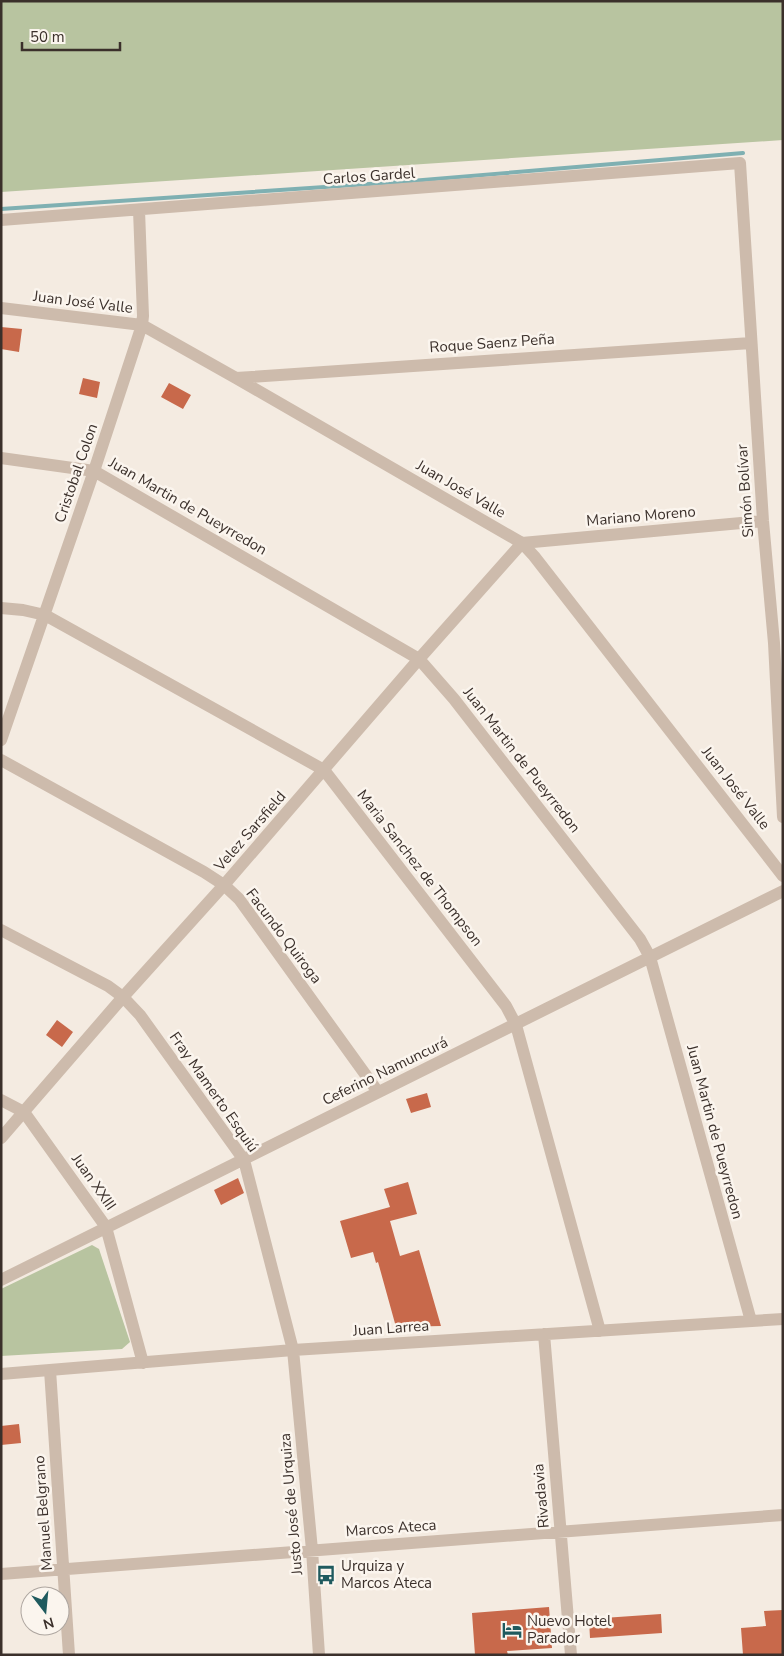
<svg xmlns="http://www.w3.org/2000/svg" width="784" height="1656" font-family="'Nunito Sans',sans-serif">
	<rect width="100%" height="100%" fill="#f4ebe1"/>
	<path fill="#b8c4a0" d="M 1,1 L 783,1 L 783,140 L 1,192 Z
		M 92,1245 L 99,1249 L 130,1342 L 122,1349 L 1,1356 L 1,1289 Z"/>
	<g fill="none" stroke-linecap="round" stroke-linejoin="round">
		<path stroke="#7fb0b2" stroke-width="4" d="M 1,209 L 399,182 L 743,153"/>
	</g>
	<path fill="#c8694b" d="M 1,327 L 22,329 L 19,352 L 1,349 Z
		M 83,378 L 100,382 L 97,398 L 79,394 Z
		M 169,383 L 191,395 L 183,409 L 161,397 Z
		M 57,1020 L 73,1032 L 62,1047 L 46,1035 Z
		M 427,1093 L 431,1107 L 411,1113 L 406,1099 Z
		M 238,1178 L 244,1193 L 221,1205 L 214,1190 Z
		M 408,1182 L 417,1214 L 390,1221 L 400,1256 L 419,1250 L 441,1326 L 396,1327 L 378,1262 L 376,1263 L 373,1252 L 351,1258 L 340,1221 L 390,1207 L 384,1189 Z
		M 19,1424 L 21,1443 L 1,1445 L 1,1426 Z
		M 549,1607 L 552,1648 L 507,1651 L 508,1655 L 475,1655 L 472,1613 Z
		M 783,1610 L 783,1655 L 743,1655 L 741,1628 L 766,1626 L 764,1611 Z
		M 661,1614 L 662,1633 L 590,1638 L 589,1619 Z"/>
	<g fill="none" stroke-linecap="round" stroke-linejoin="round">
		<path stroke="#cdbbac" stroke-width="12" d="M 1,220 L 740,163 L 763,521 L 774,643 L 783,817
			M 1,308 L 142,325 L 236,378 L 522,543 L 534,556 L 783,876
			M 236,378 L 751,343
			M 1,458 L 94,471 L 419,659 L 454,699 L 640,939 L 650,957 L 751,1321
			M 1,608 L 23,610 L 45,615 L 324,770 L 506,1006 L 516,1025 L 600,1331
			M 1,740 L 94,471 L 142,325 L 143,316 L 139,210
			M 1,760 L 204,872 L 224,885 L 239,899 L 378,1092
			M 1,930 L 108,986 L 123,997 L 140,1015 L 244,1160 L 293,1350 L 312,1550 L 319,1655
			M 1,1100 L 24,1112 L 106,1227 L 143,1363
			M 1,1138 L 123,997 L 224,885 L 419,659 L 522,543 L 763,521
			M 1,1280 L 783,891
			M 544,1334 L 571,1655
			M 50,1370 L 69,1655
			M 1,1374 L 293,1350 L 783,1319
			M 1,1574 L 783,1515"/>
	</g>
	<defs>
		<symbol id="bus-bare" viewBox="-9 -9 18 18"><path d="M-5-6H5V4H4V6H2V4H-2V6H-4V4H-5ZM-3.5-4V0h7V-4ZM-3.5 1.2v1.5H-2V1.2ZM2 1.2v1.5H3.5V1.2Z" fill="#1f5a5e" stroke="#fbf5ee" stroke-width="2.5" paint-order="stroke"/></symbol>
		<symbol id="hotel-bare" viewBox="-9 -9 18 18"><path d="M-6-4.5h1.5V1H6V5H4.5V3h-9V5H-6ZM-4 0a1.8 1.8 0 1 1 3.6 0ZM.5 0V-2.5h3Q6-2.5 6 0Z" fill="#1f5a5e" stroke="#fbf5ee" stroke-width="2.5" paint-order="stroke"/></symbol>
	</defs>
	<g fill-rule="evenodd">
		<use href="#bus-bare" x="312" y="1561" width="28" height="28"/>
		<use href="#hotel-bare" x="498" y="1616" width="28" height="28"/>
	</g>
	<g text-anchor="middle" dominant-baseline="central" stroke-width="5" stroke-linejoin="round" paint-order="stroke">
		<g font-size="15" fill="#3b302b" stroke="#fbf5ee">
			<text transform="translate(369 176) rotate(-4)">Carlos Gardel</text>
			<text transform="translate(83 302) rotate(7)">Juan José Valle</text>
			<text transform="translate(492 343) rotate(-4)">Roque Saenz Peña</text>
			<text transform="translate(76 473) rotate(-71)">Cristobal Colon</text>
			<text transform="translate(461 489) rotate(30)">Juan José Valle</text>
			<text transform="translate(745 491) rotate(-94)">Simón Bolívar</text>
			<text transform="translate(188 506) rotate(30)">Juan Martin de Pueyrredon</text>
			<text transform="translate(641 516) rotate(-5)">Mariano Moreno</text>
			<text transform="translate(522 760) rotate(52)">Juan Martin de Pueyrredon</text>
			<text transform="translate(736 788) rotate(52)">Juan José Valle</text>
			<text transform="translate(250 831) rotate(-49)">Velez Sarsfield</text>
			<text transform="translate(420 868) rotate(52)">Maria Sanchez de Thompson</text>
			<text transform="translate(284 936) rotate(53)">Facundo Quiroga</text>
			<text transform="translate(385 1071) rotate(-26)">Ceferino Namuncurá</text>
			<text transform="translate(214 1092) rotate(55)">Fray Mamerto Esquiú</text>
			<text transform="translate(715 1132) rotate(75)">Juan Martin de Pueyrredon</text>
			<text transform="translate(94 1182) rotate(55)">Juan XXIII</text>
			<text transform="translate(391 1328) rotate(-4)">Juan Larrea</text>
			<text transform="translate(541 1496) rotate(-95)">Rivadavia</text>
			<text transform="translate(291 1504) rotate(-95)">Justo José de Urquiza</text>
			<text transform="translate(43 1513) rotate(-94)">Manuel Belgrano</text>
			<text transform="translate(391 1528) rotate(-4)">Marcos Ateca</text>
		</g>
		<g font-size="15" fill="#3b302b" stroke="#fbf5ee" text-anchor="start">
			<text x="341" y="1566">Urquiza y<tspan x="341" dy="17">Marcos Ateca</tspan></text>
			<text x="527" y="1621">Nuevo Hotel<tspan x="527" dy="17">Parador</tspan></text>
		</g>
	</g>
	<rect width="784" height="1656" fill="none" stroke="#3b302b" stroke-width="5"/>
	<g transform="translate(45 1611) rotate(164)"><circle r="24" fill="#fbf5ee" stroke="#aea6a0"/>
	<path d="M0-4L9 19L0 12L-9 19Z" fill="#1f5a5e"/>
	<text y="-8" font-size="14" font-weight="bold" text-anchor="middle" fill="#3b302b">N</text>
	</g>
	<path d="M22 42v8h98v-8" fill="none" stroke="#3b302b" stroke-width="2.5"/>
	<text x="30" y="42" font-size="15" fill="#3b302b" stroke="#fbf5ee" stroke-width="4" paint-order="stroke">50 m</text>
</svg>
